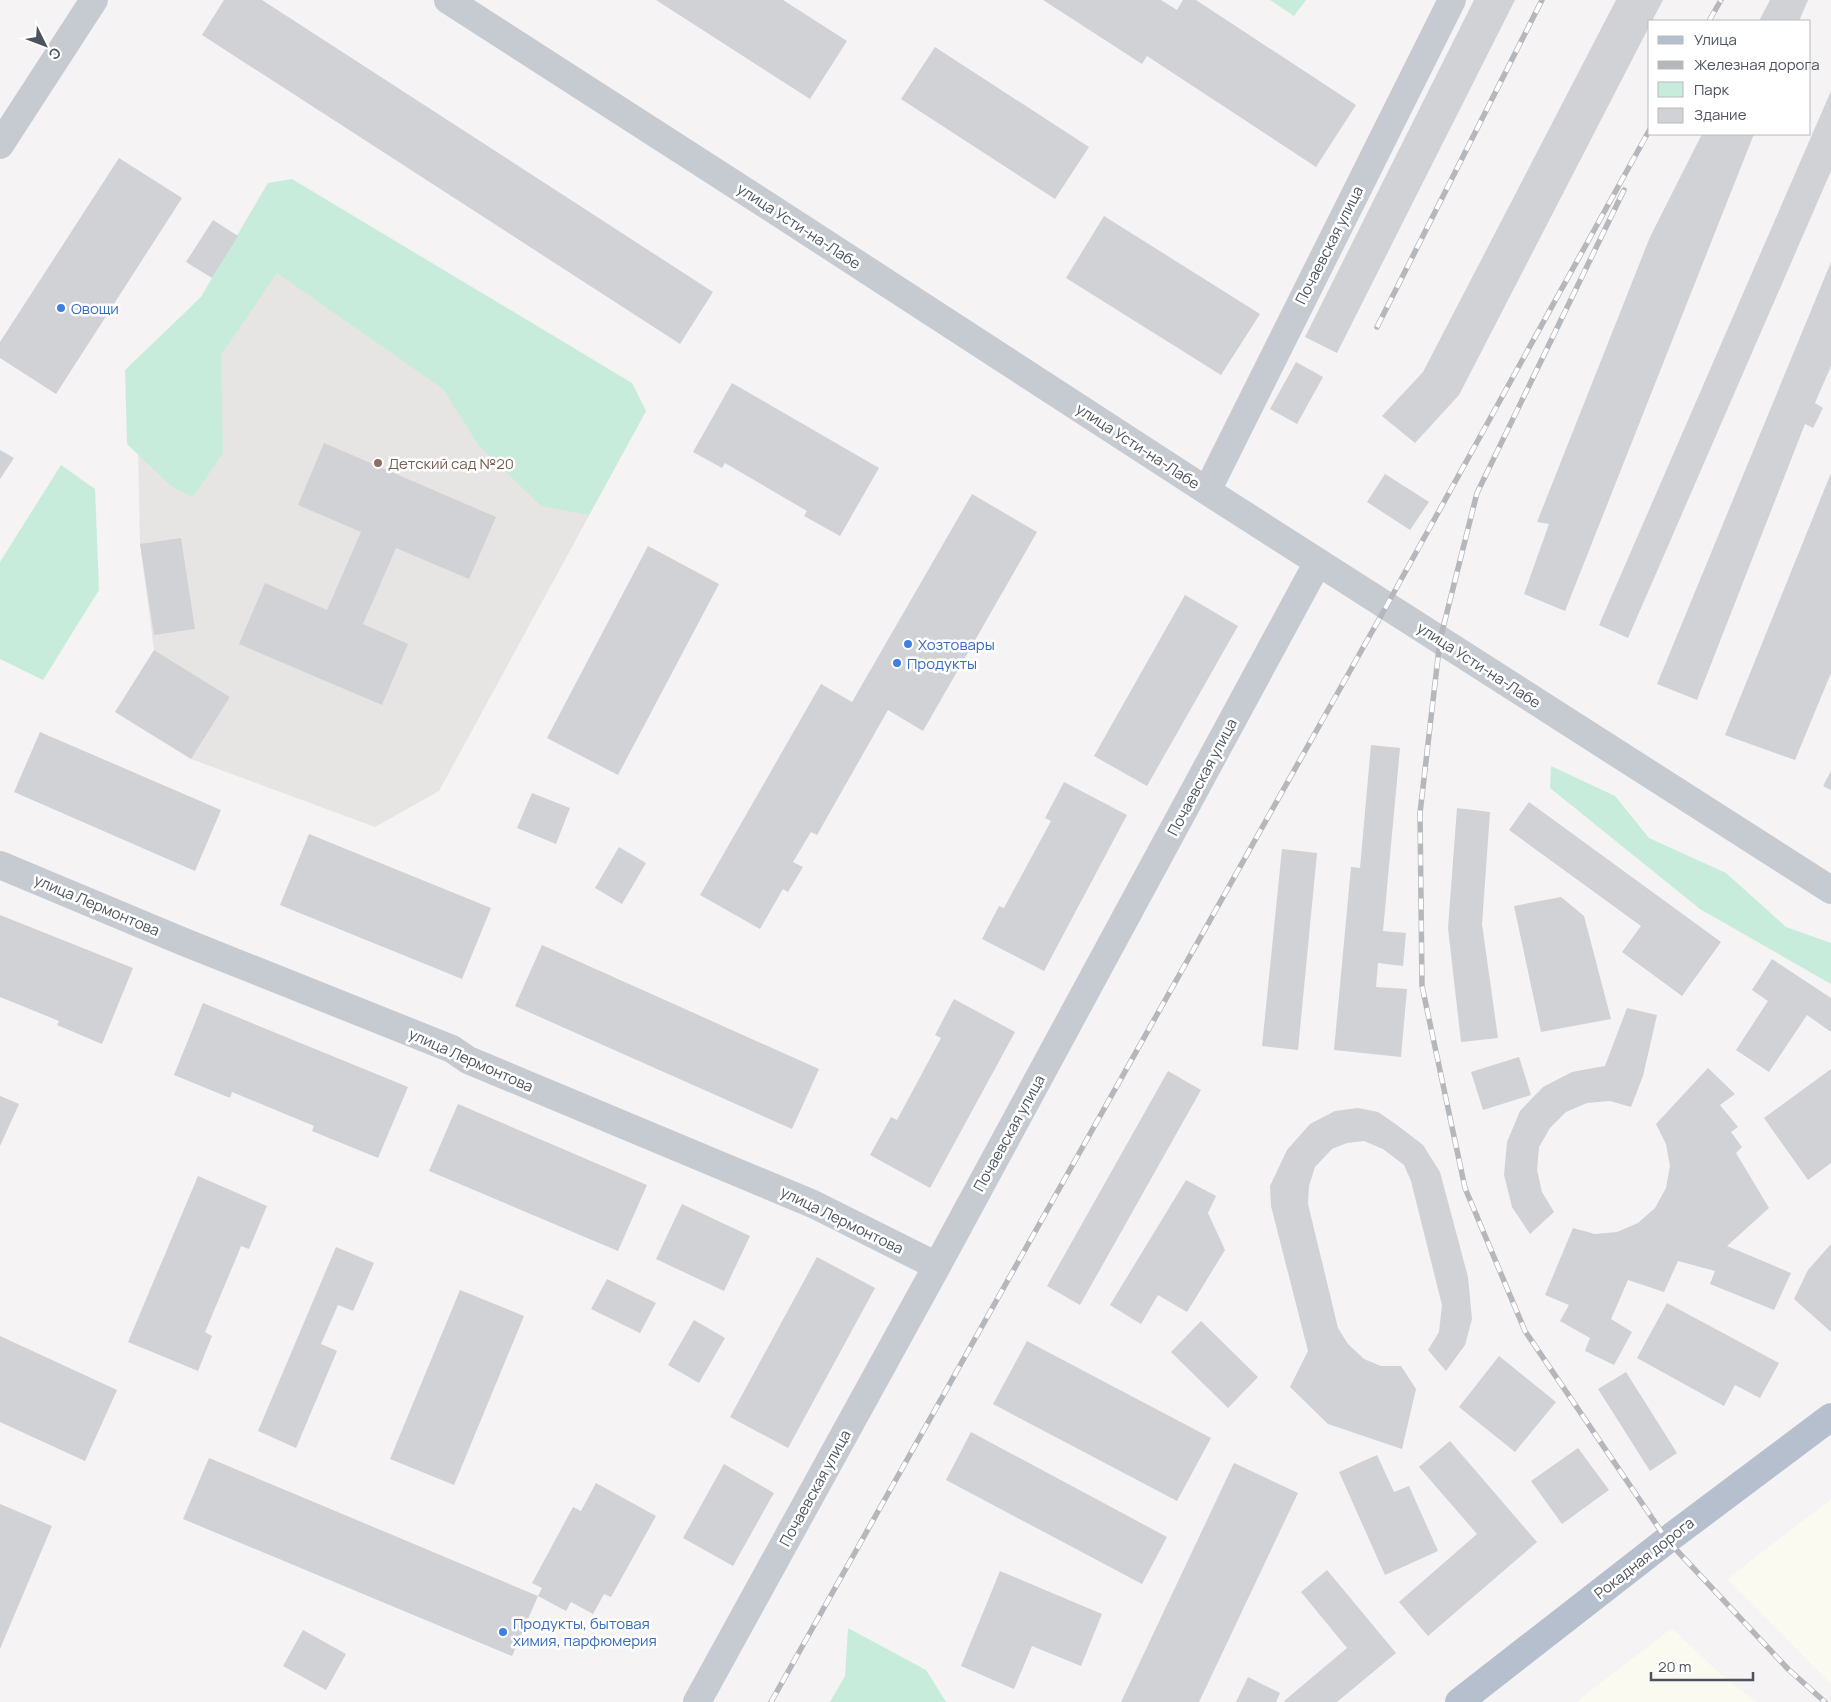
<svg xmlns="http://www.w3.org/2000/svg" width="1831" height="1702" font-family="Manrope,sans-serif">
	<rect width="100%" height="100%" fill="#f5f3f3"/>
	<path fill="#fbfaf0" d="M 1831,1499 L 1831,1684 L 1727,1579 Z
		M 1672,1628 L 1722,1676 L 1757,1702 L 1576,1702 Z"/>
	<path fill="#e6e5e4" d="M 268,183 L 646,411 L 439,791 L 375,827 L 191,759 L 230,697 L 154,650 L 140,544 L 137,395 L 201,297 Z"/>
	<path fill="#c8ecdb" d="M 1270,0 L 1306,0 L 1294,16 Z
		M 292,179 L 632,383 L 646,411 L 589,515 L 541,506 L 479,446 L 443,389 L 277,273 L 221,355 L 223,453 L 193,497 L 172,487 L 127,444 L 125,370 L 201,297 L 268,183 Z
		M 61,465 L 95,489 L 99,590 L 43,680 L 0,659 L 0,562 Z
		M 1551,766 L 1615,796 L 1649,838 L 1726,873 L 1786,927 L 1831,943 L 1831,984 L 1700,909 L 1550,788 Z
		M 848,1628 L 926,1670 L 946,1702 L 830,1702 L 845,1676 Z"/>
	<path fill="#d0d2d6" d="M 224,0 L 262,0 L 713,292 L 680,344 L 202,35 Z
		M 656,0 L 783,0 L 847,41 L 810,99 Z
		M 1043,0 L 1161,0 L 1177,10 L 1183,0 L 1196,0 L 1356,105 L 1316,167 L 1147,56 L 1142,64 Z
		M 1474,0 L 1515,0 L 1337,353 L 1305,337 Z
		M 1616,0 L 1663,0 L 1652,21 L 1650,21 L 1650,25 L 1459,395 L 1415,443 L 1382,416 L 1423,372 Z
		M 1770,0 L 1808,0 L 1799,21 L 1759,21 Z
		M 935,47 L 1089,147 L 1055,199 L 901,99 Z
		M 1831,91 L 1831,171 L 1628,638 L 1599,625 Z
		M 1702,134 L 1754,134 L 1565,611 L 1524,594 L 1549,524 L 1537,522 L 1650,237 Z
		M 119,158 L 182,198 L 56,394 L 0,358 L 0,342 Z
		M 1104,216 L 1260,314 L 1221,375 L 1066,278 Z
		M 213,220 L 238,236 L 212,278 L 186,262 Z
		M 1831,262 L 1831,366 L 1815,403 L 1823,408 L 1813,428 L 1805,424 L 1697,700 L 1657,684 Z
		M 1296,362 L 1323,377 L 1297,424 L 1270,409 Z
		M 732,383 L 879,468 L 840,536 L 804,516 L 807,511 L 725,463 L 722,468 L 693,452 Z
		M 324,443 L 496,517 L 469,579 L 396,548 L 363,624 L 408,644 L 382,705 L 239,644 L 265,583 L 327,610 L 361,532 L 298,505 Z
		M 0,450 L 14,458 L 0,479 Z
		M 1831,473 L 1831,673 L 1795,760 L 1725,735 Z
		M 1385,474 L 1429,502 L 1410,530 L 1367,502 Z
		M 972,494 L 1037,532 L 923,731 L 888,710 L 817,835 L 811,832 L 793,862 L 803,867 L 788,892 L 783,889 L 760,929 L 700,895 L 821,684 L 852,702 Z
		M 181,538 L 195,629 L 154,635 L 140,544 Z
		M 648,546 L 719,584 L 618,775 L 547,738 Z
		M 1185,595 L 1238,626 L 1147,786 L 1094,756 Z
		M 154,650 L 230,697 L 191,759 L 115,712 Z
		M 40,732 L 221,810 L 195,871 L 14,792 Z
		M 1371,745 L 1400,748 L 1383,931 L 1406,933 L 1403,966 L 1378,963 L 1376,987 L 1407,989 L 1401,1057 L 1334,1050 L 1351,867 L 1360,868 Z
		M 1831,771 L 1831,790 L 1823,786 Z
		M 1064,782 L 1127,815 L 1044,971 L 982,939 L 999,906 L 1004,908 L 1051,821 L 1045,818 Z
		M 532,793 L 570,808 L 556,844 L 517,828 Z
		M 1529,802 L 1721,942 L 1682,996 L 1622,952 L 1641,926 L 1509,830 Z
		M 1457,808 L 1490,812 L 1482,924 L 1498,1038 L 1461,1042 L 1448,928 Z
		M 309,834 L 491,908 L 462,979 L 280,905 Z
		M 619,847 L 646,863 L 622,904 L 595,888 Z
		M 1282,849 L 1317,853 L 1298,1050 L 1262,1046 Z
		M 1561,897 L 1584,916 L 1611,1019 L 1541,1032 L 1514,906 Z
		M 0,915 L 133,968 L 102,1044 L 57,1025 L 59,1021 L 0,997 Z
		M 542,945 L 819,1069 L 792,1129 L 515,1006 Z
		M 1772,959 L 1831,998 L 1831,1032 L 1807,1015 L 1769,1072 L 1736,1050 L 1768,1001 L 1752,990 Z
		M 954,999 L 1015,1032 L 930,1188 L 870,1155 L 891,1117 L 897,1120 L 941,1038 L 935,1035 Z
		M 203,1003 L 408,1087 L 378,1158 L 312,1131 L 314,1126 L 232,1092 L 230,1098 L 174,1075 Z
		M 1627,1008 L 1657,1015 L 1643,1076 L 1631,1107 L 1610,1101 L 1587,1103 L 1566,1112 L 1550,1128 L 1539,1147 L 1537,1170 L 1542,1192 L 1554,1212 L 1530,1234 L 1512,1207 L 1504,1175 L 1507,1142 L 1520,1111 L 1543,1087 L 1572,1072 L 1605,1066 Z
		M 1519,1057 L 1531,1095 L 1483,1110 L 1471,1072 Z
		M 1708,1068 L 1735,1094 L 1720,1105 L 1738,1127 L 1731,1132 L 1742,1147 L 1736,1153 L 1769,1208 L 1727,1246 L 1791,1273 L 1774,1310 L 1710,1284 L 1715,1271 L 1678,1261 L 1664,1292 L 1628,1280 L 1611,1319 L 1632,1332 L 1614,1365 L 1585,1351 L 1590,1338 L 1560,1321 L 1569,1305 L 1545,1295 L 1573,1228 L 1595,1234 L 1617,1232 L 1638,1223 L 1655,1208 L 1666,1188 L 1670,1166 L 1666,1144 L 1656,1124 Z
		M 1831,1069 L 1831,1163 L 1808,1180 L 1764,1118 Z
		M 1168,1071 L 1201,1090 L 1080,1305 L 1047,1286 Z
		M 0,1096 L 19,1104 L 0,1146 Z
		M 458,1104 L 647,1185 L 618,1251 L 429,1171 Z
		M 1358,1108 L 1378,1112 L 1397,1125 L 1423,1145 L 1440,1172 L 1468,1277 L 1472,1319 L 1465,1345 L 1446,1371 L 1428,1350 L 1439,1332 L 1442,1305 L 1411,1181 L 1404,1165 L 1383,1149 L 1364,1141 L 1347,1143 L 1332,1149 L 1315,1167 L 1309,1186 L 1308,1204 L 1338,1328 L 1348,1344 L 1364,1359 L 1381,1366 L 1401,1366 L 1416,1389 L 1402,1449 L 1328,1424 L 1290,1387 L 1308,1351 L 1271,1206 L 1270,1186 L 1287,1150 L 1310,1124 L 1335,1111 Z
		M 198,1176 L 267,1206 L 249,1249 L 241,1246 L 237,1256 L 205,1332 L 212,1336 L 198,1371 L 128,1342 Z
		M 1186,1180 L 1216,1196 L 1208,1213 L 1225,1250 L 1187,1312 L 1158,1295 L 1141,1324 L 1110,1305 Z
		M 682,1204 L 750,1236 L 724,1291 L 656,1259 Z
		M 1831,1244 L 1831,1332 L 1794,1299 L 1808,1270 Z
		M 336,1247 L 374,1263 L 353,1311 L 338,1305 L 321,1344 L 337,1351 L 296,1448 L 258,1431 Z
		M 817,1257 L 875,1288 L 788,1448 L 730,1417 Z
		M 607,1279 L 656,1303 L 640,1333 L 591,1309 Z
		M 460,1290 L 524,1316 L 454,1485 L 390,1459 Z
		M 1667,1303 L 1779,1363 L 1760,1398 L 1735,1385 L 1724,1406 L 1637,1358 Z
		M 694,1320 L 725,1338 L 699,1383 L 668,1365 Z
		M 1201,1321 L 1258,1377 L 1228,1408 L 1171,1352 Z
		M 0,1336 L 117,1390 L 85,1461 L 0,1422 Z
		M 1027,1341 L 1211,1438 L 1177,1501 L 993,1404 Z
		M 1499,1356 L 1556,1402 L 1515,1452 L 1459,1407 Z
		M 1626,1372 L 1677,1453 L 1650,1471 L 1598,1389 Z
		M 971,1432 L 1167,1537 L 1142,1584 L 946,1480 Z
		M 1450,1441 L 1537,1542 L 1428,1636 L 1399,1602 L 1477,1534 L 1419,1467 Z
		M 1578,1448 L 1609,1490 L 1562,1524 L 1531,1481 Z
		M 1377,1455 L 1394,1492 L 1409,1486 L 1438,1551 L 1385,1575 L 1339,1472 Z
		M 209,1458 L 538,1596 L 512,1656 L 183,1519 Z
		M 1234,1463 L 1298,1493 L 1199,1702 L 1121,1702 Z
		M 724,1464 L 774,1493 L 733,1566 L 683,1538 Z
		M 596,1483 L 656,1516 L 611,1597 L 604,1594 L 593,1614 L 571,1602 L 566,1611 L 538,1596 L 542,1588 L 532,1583 L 573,1507 L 581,1511 Z
		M 0,1504 L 52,1526 L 0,1649 Z
		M 1327,1570 L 1396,1653 L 1337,1702 L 1285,1702 L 1284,1701 L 1347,1648 L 1301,1592 Z
		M 1000,1571 L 1102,1614 L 1081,1666 L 1032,1646 L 1014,1689 L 961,1666 Z
		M 303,1630 L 346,1654 L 326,1690 L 283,1666 Z
		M 1248,1677 L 1280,1693 L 1276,1702 L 1236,1702 Z"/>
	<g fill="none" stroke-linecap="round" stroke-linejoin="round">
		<path stroke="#c6cbd2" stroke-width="28" d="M 448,0 L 782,215 L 1207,491 L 1831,890
			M 0,145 L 94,0
			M 1207,491 L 1452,0
			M 0,865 L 184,942 L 452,1049 L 468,1060 L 813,1204 L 937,1266
			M 697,1702 L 937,1266 L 1318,562"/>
		<path stroke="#b6bfcd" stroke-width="28" d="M 1459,1702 L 1667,1540 L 1831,1417"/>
		<defs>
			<path id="rail" d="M 1709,21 L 1721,0
				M 1624,190 L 1477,493 L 1440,640 L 1420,813 L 1422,986 L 1465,1188 L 1525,1331 L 1667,1540 L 1788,1669 L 1825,1702
				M 1377,327 L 1542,0
				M 771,1702 L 1387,605 L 1650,129"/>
		</defs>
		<use href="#rail" stroke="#b6b7bc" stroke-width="5.5"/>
		<use href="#rail" stroke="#fff" stroke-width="4" stroke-dasharray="11" stroke-linecap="butt"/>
	</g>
	<g fill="#3f7fe0" stroke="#fff" stroke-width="2">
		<circle cx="61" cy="308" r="5"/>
		<circle cx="908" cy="644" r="5"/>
		<circle cx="897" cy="663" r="5"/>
		<circle cx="503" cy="1632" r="5"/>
	</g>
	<circle fill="#8d6e63" stroke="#fff" stroke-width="2" cx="378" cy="463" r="5"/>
	<g text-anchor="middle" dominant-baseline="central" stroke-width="5" stroke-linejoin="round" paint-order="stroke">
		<g font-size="15" fill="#4d535e" stroke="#fff">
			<text transform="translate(799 226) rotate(33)">улица Усти-на-Лабе</text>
			<text transform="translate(1329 245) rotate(-63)">Почаевская улица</text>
			<text transform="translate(1138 446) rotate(33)">улица Усти-на-Лабе</text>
			<text transform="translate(1479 665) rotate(33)">улица Усти-на-Лабе</text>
			<text transform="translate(1202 777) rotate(-62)">Почаевская улица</text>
			<text transform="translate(97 905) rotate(23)">улица Лермонтова</text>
			<text transform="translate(471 1060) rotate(24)">улица Лермонтова</text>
			<text transform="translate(1009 1133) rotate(-61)">Почаевская улица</text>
			<text transform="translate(842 1220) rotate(26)">улица Лермонтова</text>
			<text transform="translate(815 1488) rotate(-61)">Почаевская улица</text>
			<text transform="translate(1644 1558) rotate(-38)">Рокадная дорога</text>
		</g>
		<g font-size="15" fill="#366cbe" stroke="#fff" text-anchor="start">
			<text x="71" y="308">Овощи</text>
			<text x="918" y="644">Хозтовары</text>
			<text x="907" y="663">Продукты</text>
			<text x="513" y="1623">Продукты, бытовая<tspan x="513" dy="17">химия, парфюмерия</tspan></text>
		</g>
		<g font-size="15" fill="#785e54" stroke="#fff" text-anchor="start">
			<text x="388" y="463">Детский сад №20</text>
		</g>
	</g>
	<rect x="1648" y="20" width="162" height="115" fill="#ffffff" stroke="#b8babf"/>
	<rect x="1658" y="36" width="25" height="8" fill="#b6bfcd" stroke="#b8babf"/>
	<text x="1694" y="45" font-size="15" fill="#4d535e">Улица</text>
	<rect x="1658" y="61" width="25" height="8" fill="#b6b7bc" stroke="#b8babf"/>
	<text x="1694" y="70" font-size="15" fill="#4d535e">Железная дорога</text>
	<rect x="1658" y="82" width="25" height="15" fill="#c8ecdb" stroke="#b8babf"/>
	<text x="1694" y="95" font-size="15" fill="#4d535e">Парк</text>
	<rect x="1658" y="108" width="25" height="15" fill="#d0d2d6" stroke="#b8babf"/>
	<text x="1694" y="120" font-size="15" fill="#4d535e">Здание</text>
	<g transform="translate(45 45) rotate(132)" stroke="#ffffff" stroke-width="4" paint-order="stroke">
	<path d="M0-4L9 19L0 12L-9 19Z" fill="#4d535e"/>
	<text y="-8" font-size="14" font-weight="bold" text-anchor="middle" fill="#4d535e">С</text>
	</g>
	<path d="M1651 1672v8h102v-8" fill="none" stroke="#4d535e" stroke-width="2.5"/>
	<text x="1658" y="1672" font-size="15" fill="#4d535e" stroke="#ffffff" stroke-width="4" paint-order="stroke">20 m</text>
</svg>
